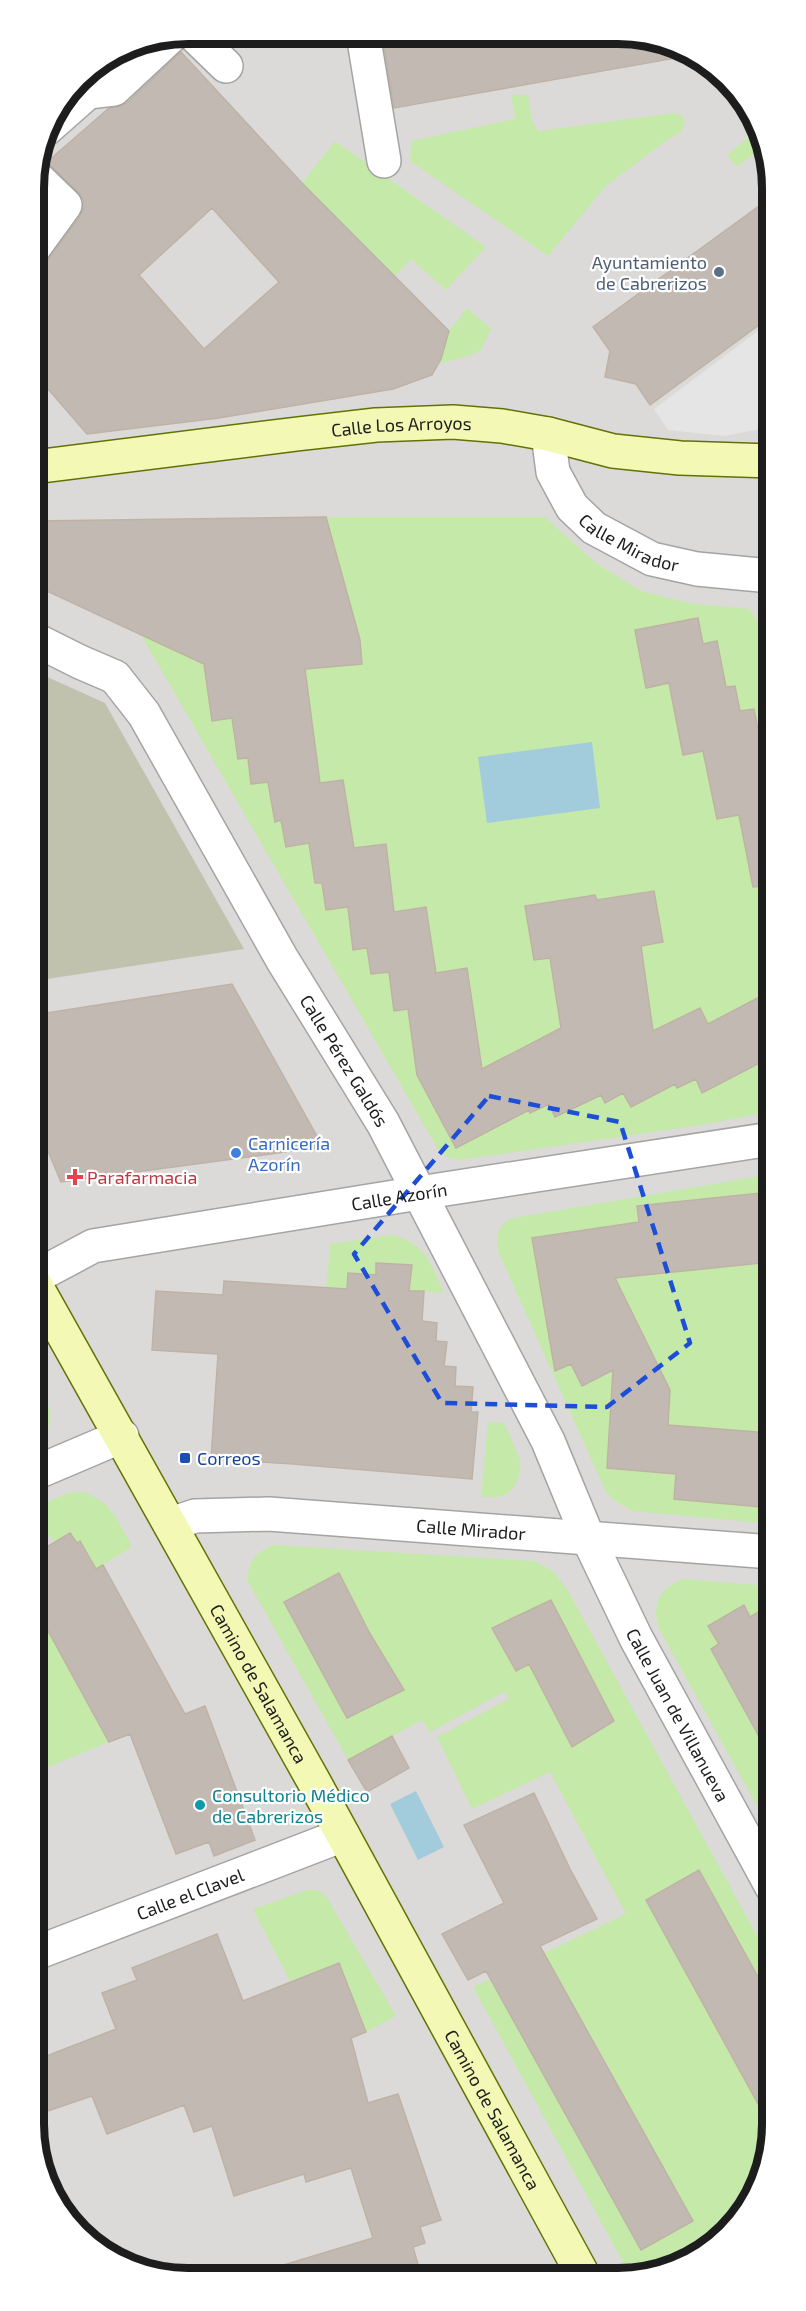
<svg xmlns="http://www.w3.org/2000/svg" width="806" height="2311" font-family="'Exo 2',sans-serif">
	<rect width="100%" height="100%" fill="#eeebe2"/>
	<path fill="#dbdad9" d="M 187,33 L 649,36 L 728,78 L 770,157 L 773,2133 L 761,2182 L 735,2225 L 696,2257 L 649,2275 L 158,2275 L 78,2233 L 36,2154 L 33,177 L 49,119 L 85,72 L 129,45 Z"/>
	<path fill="#c1c2ae" d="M 34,671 L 105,703 L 244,949 L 34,981 Z"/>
	<path fill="#c5e9a8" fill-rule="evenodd" d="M 511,95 L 528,95 L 532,121 L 538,131 L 674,113 L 682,116 L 685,123 L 680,133 L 664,142 L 606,186 L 548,256 L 410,161 L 411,141 L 515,119 Z
		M 756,131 L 764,146 L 737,167 L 727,155 Z
		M 335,141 L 486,247 L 446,290 L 411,259 L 395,276 L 302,183 Z
		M 467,308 L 491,329 L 481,350 L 471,355 L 439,364 L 449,331 Z
		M 326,517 L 545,517 L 597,564 L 641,591 L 693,604 L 750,609 L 771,646 L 771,1112 L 695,1126 L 459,1160 L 447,1157 L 439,1151 L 141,635 L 185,655 L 310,643 L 323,667 L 362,664 L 360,638 Z
		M 771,1174 L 772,1524 L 632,1511 L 612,1499 L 605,1490 L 498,1251 C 495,1235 499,1223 514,1218 Z
		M 392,1235 C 427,1244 430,1263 444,1293 L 409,1291 L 412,1265 L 377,1262 L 376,1275 L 345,1314 L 324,1313 L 330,1244 Z
		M 43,1389 L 51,1413 L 47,1433 L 35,1441 L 35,1392 Z
		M 488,1422 L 504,1423 C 509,1434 515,1446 519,1458 C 523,1470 517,1489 505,1495 C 498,1498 488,1497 481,1497 Z
		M 84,1492 C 114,1504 117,1520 132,1547 L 96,1569 L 81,1542 L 77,1543 L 70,1533 L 55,1542 L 50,1536 L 35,1544 L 35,1507 L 68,1493 Z
		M 273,1545 L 534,1561 L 553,1571 L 567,1589 L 772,1963 L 773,2027 L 729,2052 L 773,2130 C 768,2204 706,2275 630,2275 L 473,1987 L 626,1914 L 550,1772 L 472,1809 L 437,1737 L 509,1699 L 504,1692 L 430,1732 L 422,1720 L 348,1760 L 247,1580 C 249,1560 255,1553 273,1545 ZM 339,1573 L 369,1632 L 403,1689 L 347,1718 L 284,1602 ZM 700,1871 L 762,1985 L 710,2015 L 646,1900 ZM 555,1972 L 610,2069 L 557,2099 L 503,2001 ZM 630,2106 L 693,2220 L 641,2250 L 577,2135 Z
		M 682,1579 L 772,1586 L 772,1833 L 658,1627 C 652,1603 660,1589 682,1579 Z
		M 35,1607 L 109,1742 L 36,1772 Z
		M 307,1890 L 318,1890 L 326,1896 L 396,2016 L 366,2032 L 339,1963 L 290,1981 L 253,1909 Z"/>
	<path fill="#e5e5e5" d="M 770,322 L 770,427 L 724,436 L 668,430 L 654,409 Z"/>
	<path fill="#a2ccdc" d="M 592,742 L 600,808 L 487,823 L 478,757 Z
		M 416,1791 L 444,1847 L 418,1860 L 390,1804 Z"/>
	<path fill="#c2bab2" stroke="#bfb2a5" stroke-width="1.5" fill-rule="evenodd" d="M 382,34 L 649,36 L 687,56 L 394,108 Z
		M 136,43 L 106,71 L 102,71 L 96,65 L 129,45 Z
		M 181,52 L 302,183 L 449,331 L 441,359 L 432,375 L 393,389 L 219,418 L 87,434 L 34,373 L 33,268 L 41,266 L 48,260 L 80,216 L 84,207 L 83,199 L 78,192 L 47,162 L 108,109 L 127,103 ZM 212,208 L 279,282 L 204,349 L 139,275 Z
		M 770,198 L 770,317 L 650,405 L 636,384 L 605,377 L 610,351 L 593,327 Z
		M 326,517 L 360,640 L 362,664 L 305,669 L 320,783 L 343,780 L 354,848 L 386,844 L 394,912 L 426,907 L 436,973 L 467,968 L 482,1069 L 561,1028 L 550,958 L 534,960 L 525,906 L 595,895 L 597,900 L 654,891 L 663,942 L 641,946 L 653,1031 L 700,1008 L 708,1024 L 771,991 L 771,1057 L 702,1093 L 696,1079 L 677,1088 L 675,1084 L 631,1107 L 623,1093 L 605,1103 L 601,1095 L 555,1117 L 549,1104 L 530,1113 L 529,1110 L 456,1148 L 417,1075 L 408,1009 L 394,1011 L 389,972 L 371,974 L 367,948 L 353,950 L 348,907 L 326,910 L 322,883 L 315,883 L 309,843 L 286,847 L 281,820 L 275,822 L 268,782 L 251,784 L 248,758 L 238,759 L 232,718 L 212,721 L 204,664 L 34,585 L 34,521 Z
		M 698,618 L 703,644 L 717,641 L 726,687 L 735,686 L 740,711 L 754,709 L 762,750 L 771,749 L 771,885 L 753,887 L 739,815 L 717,819 L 703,751 L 683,755 L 669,683 L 646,688 L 635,630 Z
		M 232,984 L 323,1147 L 61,1182 L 35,1120 L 34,1015 Z
		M 771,1192 L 771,1262 L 615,1278 L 670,1390 L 668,1425 L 772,1433 L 772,1508 L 674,1499 L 676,1474 L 607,1468 L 613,1370 L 582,1386 L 571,1364 L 555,1371 L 532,1238 L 639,1222 L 637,1206 Z
		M 376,1263 L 412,1265 L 409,1291 L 424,1291 L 422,1321 L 437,1323 L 436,1341 L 447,1342 L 444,1366 L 456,1367 L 455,1386 L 473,1387 L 471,1412 L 478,1412 L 472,1479 L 293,1464 L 211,1459 L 218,1354 L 152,1350 L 156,1291 L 223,1295 L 224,1281 L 347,1289 L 348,1273 L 376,1275 Z
		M 70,1533 L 77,1543 L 80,1541 L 96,1569 L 103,1565 L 185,1714 L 205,1706 L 255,1840 L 214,1856 L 209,1842 L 176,1854 L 130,1734 L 109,1742 L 35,1607 L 35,1554 Z
		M 339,1573 L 369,1632 L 404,1690 L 347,1718 L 284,1602 Z
		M 551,1600 L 614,1721 L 572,1747 L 529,1664 L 516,1671 L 492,1628 Z
		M 772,1604 L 772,1760 L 711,1649 L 719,1644 L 708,1626 L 744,1605 L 750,1617 Z
		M 392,1736 L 409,1768 L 367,1792 L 348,1760 Z
		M 534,1793 L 570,1869 L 597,1919 L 540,1946 L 693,2221 L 641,2250 L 486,1971 L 468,1980 L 442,1934 L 504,1903 L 464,1825 Z
		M 699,1870 L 773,2004 L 773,2131 L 646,1900 Z
		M 217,1934 L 243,2001 L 339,1963 L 366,2032 L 351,2038 L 368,2103 L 398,2094 L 441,2220 L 420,2227 L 425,2243 L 413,2247 L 421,2275 L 282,2275 L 280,2266 L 373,2238 L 351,2168 L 306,2182 L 304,2174 L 234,2196 L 212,2126 L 194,2132 L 184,2105 L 107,2134 L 92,2096 L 36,2115 L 36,2060 L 116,2029 L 102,1993 L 137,1980 L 132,1968 Z"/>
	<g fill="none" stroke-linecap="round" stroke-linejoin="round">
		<defs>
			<g id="street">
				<path d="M 192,33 L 226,66"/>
				<path d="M 363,34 L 384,161"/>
				<path d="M 88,92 L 114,89 L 171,36"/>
				<path d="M 46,129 L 88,92 L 78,81"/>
				<path d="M 33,249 L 65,205 L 34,175"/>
				<path id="s1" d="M 548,434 L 553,472 L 572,507 L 594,528 L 652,559 L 697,569 L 771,576"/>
				<path id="s2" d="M 34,639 L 80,662 L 115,677 L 144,714 L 282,959 L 383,1123 L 548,1441 L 589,1540 L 636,1638 L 772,1887"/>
				<path id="s3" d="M 35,1277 L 93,1246 L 419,1193 L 771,1139"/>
				<path d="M 35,1473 L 122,1436"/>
				<path id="s4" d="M 171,1524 L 195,1516 L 269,1514 L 772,1552"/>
				<path id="s5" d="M 36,1953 L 343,1835"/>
			</g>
			<g id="secondary">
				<path id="s6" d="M 34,467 L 297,434 L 376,425 L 453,422 L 502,426 L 548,434 L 613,451 L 680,458 L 770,461"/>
				<path id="s7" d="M 35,1284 L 313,1780 L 583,2275"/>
			</g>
		</defs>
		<use href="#street" stroke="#a4a4a4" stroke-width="36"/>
		<use href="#secondary" stroke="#627205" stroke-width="36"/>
		<use href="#street" stroke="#fff" stroke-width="33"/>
		<use href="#secondary" stroke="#f3f9b5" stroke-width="33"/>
	</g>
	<path fill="none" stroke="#1d4ed8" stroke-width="4.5" stroke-dasharray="12 8" stroke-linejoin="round" d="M 489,1096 L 620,1122 L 690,1343 L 607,1407 L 442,1403 L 354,1254 Z"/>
	<circle fill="#5c6f8a" stroke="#fff" stroke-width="2" cx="719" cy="272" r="6"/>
	<circle fill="#3f7fe0" stroke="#fff" stroke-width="2" cx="236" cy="1153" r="6"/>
	<path fill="#e0444e" stroke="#fff" stroke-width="2" d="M72 1168h6v6h6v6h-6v6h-6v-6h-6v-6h6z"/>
	<rect fill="#1a4fb4" stroke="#fff" stroke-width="2" x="179" y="1452" width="12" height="12" rx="3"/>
	<circle fill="#0f9aa8" stroke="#fff" stroke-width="2" cx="200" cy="1805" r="6"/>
	<g text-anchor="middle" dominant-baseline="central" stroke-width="4.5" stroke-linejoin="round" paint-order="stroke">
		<g font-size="18" fill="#4e5e75" stroke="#fff" text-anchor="end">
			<text x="707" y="262">Ayuntamiento<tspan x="707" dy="21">de Cabrerizos</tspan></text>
		</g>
		<g font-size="18" fill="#1d1d1d" stroke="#fff">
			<text stroke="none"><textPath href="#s6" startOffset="370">Calle Los Arroyos</textPath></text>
			<text stroke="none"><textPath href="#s1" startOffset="147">Calle Mirador</textPath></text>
			<text stroke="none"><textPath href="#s2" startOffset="537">Calle Pérez Galdós</textPath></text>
			<text stroke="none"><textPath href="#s3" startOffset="376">Calle Azorín</textPath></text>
			<text stroke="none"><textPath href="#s4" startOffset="302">Calle Mirador</textPath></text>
			<text stroke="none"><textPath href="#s7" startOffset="458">Camino de Salamanca</textPath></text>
			<text stroke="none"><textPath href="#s2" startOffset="1272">Calle Juan de Villanueva</textPath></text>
			<text stroke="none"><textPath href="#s5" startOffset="165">Calle el Clavel</textPath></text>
			<text stroke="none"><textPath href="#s7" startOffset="944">Camino de Salamanca</textPath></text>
		</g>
		<g font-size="18" fill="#366cbe" stroke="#fff" text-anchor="start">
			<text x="248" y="1143">Carnicería<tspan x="248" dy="21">Azorín</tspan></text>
		</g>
		<g font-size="18" fill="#be3a42" stroke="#fff" text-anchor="start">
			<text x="87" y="1177">Parafarmacia</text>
		</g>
		<g font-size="18" fill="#164399" stroke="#fff" text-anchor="start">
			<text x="197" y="1458">Correos</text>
		</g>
		<g font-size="18" fill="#0d838f" stroke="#fff" text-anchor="start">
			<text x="212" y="1795">Consultorio Médico<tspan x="212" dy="21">de Cabrerizos</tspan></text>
		</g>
	</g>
	<path d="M0 0H806V2311H0ZM188 44H618A144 144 0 0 1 762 188V2124A144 144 0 0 1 618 2268H188A144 144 0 0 1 44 2124V188A144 144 0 0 1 188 44Z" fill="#fff" fill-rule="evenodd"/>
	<path fill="none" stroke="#1d1d1d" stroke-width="8" d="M188 44H618A144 144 0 0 1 762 188V2124A144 144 0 0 1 618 2268H188A144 144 0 0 1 44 2124V188A144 144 0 0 1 188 44Z"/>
</svg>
